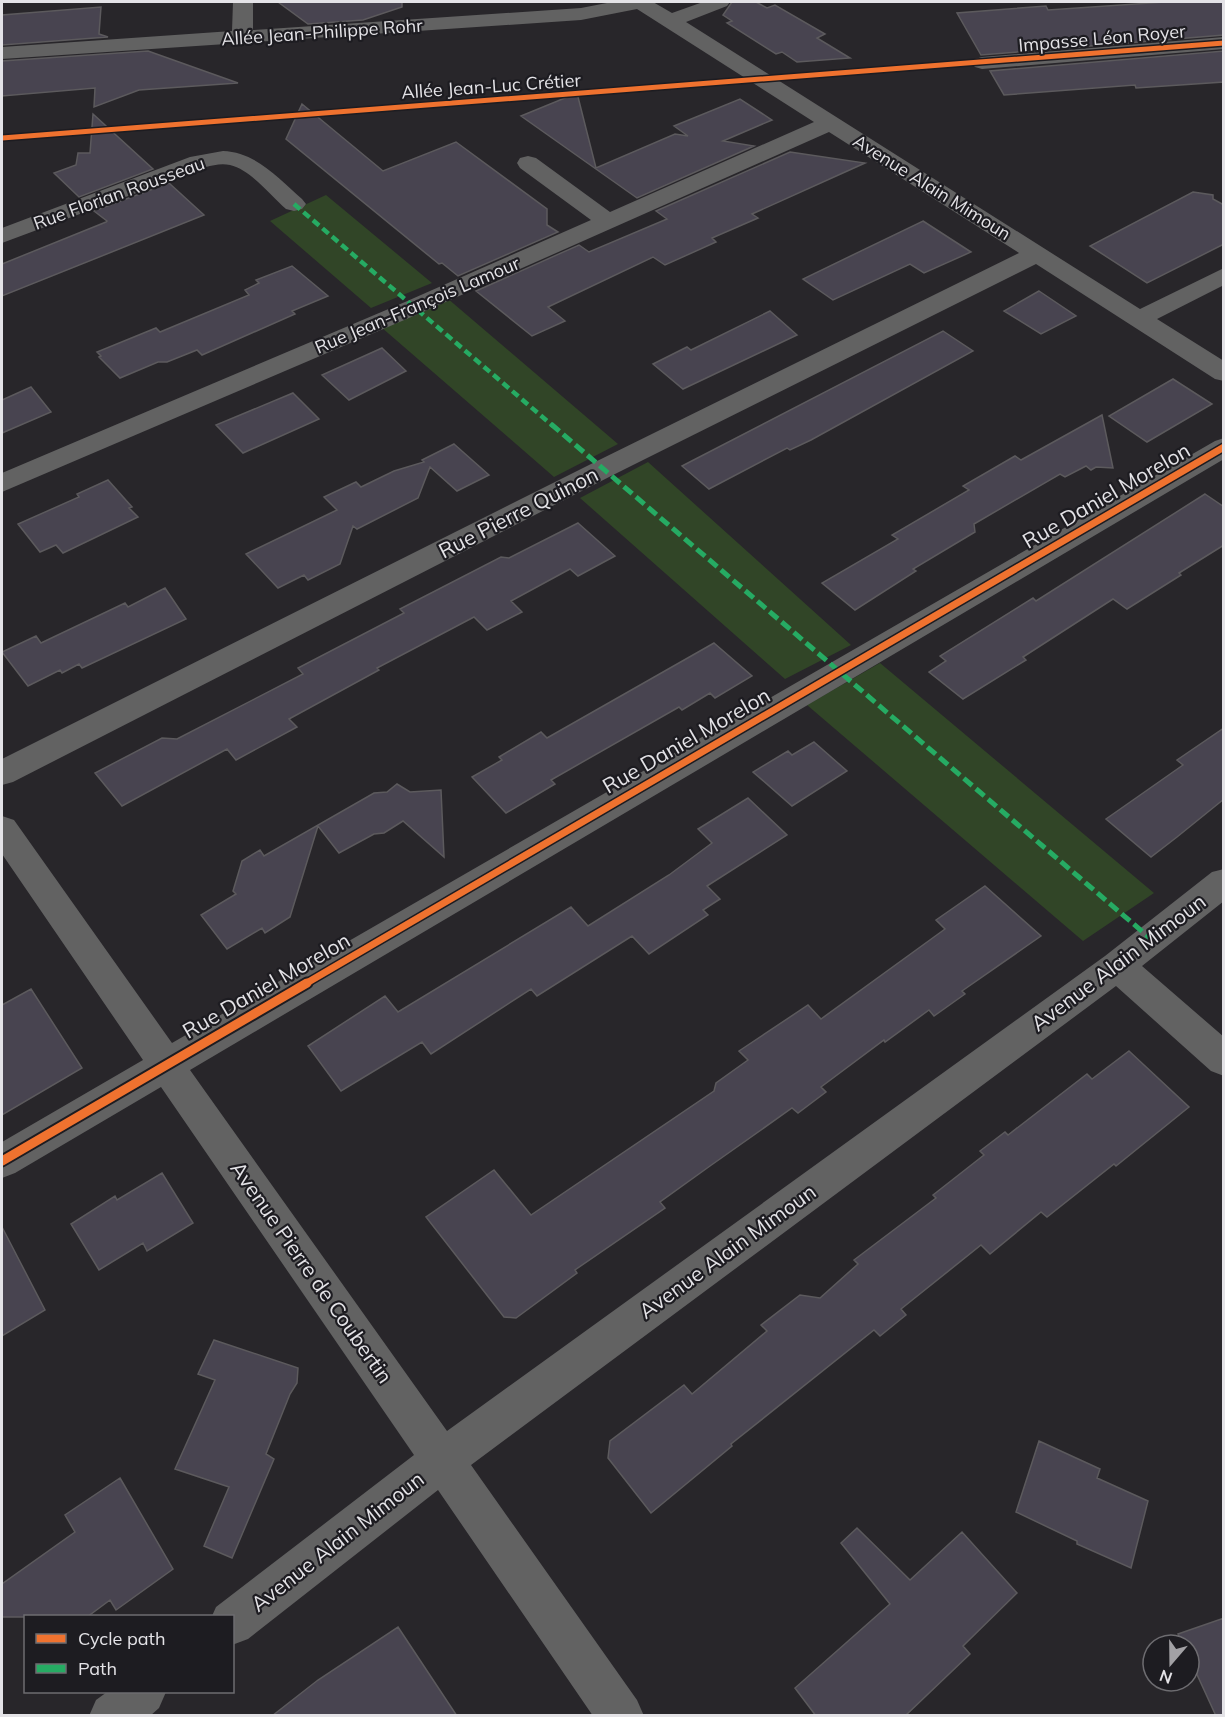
<svg xmlns="http://www.w3.org/2000/svg" width="1225" height="1717" font-family="Mulish,sans-serif">
	<rect width="100%" height="100%" fill="#28262a"/>
	<path fill="#314527" d="M 326,195 L 432,283 L 371,308 L 270,221 Z
		M 447,298 L 618,444 L 554,477 L 381,327 Z
		M 648,462 L 851,645 L 785,679 L 580,498 Z
		M 880,663 L 1154,893 L 1083,941 L 807,705 Z"/>
	<path fill="#484450" stroke="#5c5a5d" stroke-width="1.5" d="M 278,2 L 402,2 L 402,7 L 363,20 L 308,24 Z
		M 732,2 L 756,2 L 767,8 L 775,5 L 825,34 L 817,38 L 850,58 L 797,62 L 782,52 L 776,54 L 727,23 L 732,21 L 723,15 Z
		M 1165,2 L 1224,2 L 1224,35 L 981,55 L 957,13 L 1046,6 L 1048,10 Z
		M 101,7 L 99,34 L 108,37 L 2,45 L 2,15 Z
		M 148,51 L 238,83 L 139,90 L 94,107 L 95,88 L 2,96 L 2,61 Z
		M 1224,51 L 1224,82 L 1136,88 L 1135,85 L 1004,95 L 990,71 Z
		M 577,93 L 596,168 L 675,134 L 688,136 L 674,126 L 740,99 L 772,120 L 723,141 L 754,146 L 637,198 L 521,116 Z
		M 302,104 L 383,171 L 456,142 L 547,209 L 547,225 L 558,232 L 458,276 L 442,263 L 439,264 L 286,139 Z
		M 93,114 L 153,169 L 79,197 L 54,173 L 76,165 L 78,153 L 90,153 Z
		M 790,152 L 865,163 L 752,214 L 758,218 L 712,238 L 716,242 L 665,265 L 653,257 L 548,307 L 565,321 L 532,336 L 476,291 L 579,245 L 589,252 L 667,219 L 656,211 Z
		M 169,183 L 204,215 L 2,296 L 2,264 L 106,222 L 107,221 L 94,211 Z
		M 1193,192 L 1213,195 L 1213,199 L 1224,205 L 1224,244 L 1147,283 L 1090,246 Z
		M 923,221 L 971,252 L 924,273 L 910,264 L 833,300 L 803,279 Z
		M 292,266 L 328,296 L 292,311 L 295,314 L 202,355 L 197,350 L 167,362 L 158,362 L 120,378 L 99,357 L 101,356 L 97,352 L 156,328 L 160,332 L 249,295 L 245,290 L 259,283 L 256,280 Z
		M 1039,291 L 1076,316 L 1041,334 L 1004,311 Z
		M 770,311 L 797,335 L 683,389 L 653,364 L 687,347 L 691,350 Z
		M 943,331 L 973,351 L 811,440 L 790,450 L 787,448 L 709,489 L 682,466 Z
		M 382,348 L 406,371 L 349,400 L 322,375 Z
		M 1173,379 L 1212,404 L 1147,442 L 1109,416 Z
		M 31,387 L 51,412 L 2,433 L 2,400 Z
		M 293,393 L 319,419 L 243,453 L 216,425 Z
		M 1102,415 L 1113,468 L 1096,467 L 1091,470 L 1086,466 L 1065,477 L 1060,474 L 974,524 L 975,532 L 913,569 L 916,571 L 855,610 L 822,583 L 898,539 L 892,535 L 969,490 L 963,486 L 1015,456 L 1021,460 Z
		M 454,444 L 489,475 L 457,491 L 430,467 L 418,498 L 357,529 L 353,526 L 340,564 L 308,580 L 304,575 L 278,588 L 246,554 L 337,510 L 324,497 L 356,482 L 361,487 L 394,471 L 424,462 L 422,460 Z
		M 108,480 L 132,507 L 129,508 L 138,517 L 63,553 L 56,545 L 40,552 L 18,524 L 79,497 L 77,494 Z
		M 1205,494 L 1224,507 L 1224,545 L 1179,573 L 1181,575 L 1127,609 L 1113,599 L 1023,657 L 1026,660 L 963,699 L 929,672 L 946,661 L 940,656 L 1033,598 L 1036,601 Z
		M 578,523 L 615,556 L 578,576 L 570,569 L 511,601 L 522,612 L 487,630 L 474,617 L 377,668 L 379,670 L 289,719 L 297,727 L 236,760 L 227,749 L 122,806 L 95,773 L 162,738 L 177,739 L 303,674 L 298,668 L 404,613 L 400,609 L 501,557 L 509,558 Z
		M 165,588 L 186,619 L 82,668 L 79,664 L 62,673 L 60,670 L 28,686 L 2,652 L 36,636 L 41,643 L 125,603 L 128,607 Z
		M 714,643 L 752,676 L 715,698 L 710,693 L 682,710 L 679,707 L 551,780 L 555,784 L 506,813 L 472,777 L 502,760 L 499,757 L 541,732 L 547,738 Z
		M 1224,728 L 1224,799 L 1177,837 L 1151,857 L 1106,819 L 1183,765 L 1177,760 Z
		M 814,742 L 847,771 L 792,806 L 753,772 L 788,751 L 792,755 Z
		M 397,784 L 410,792 L 441,790 L 444,857 L 403,821 L 384,833 L 374,834 L 339,853 L 318,826 L 290,917 L 265,933 L 262,928 L 227,949 L 201,915 L 236,894 L 233,891 L 242,861 L 260,850 L 264,856 L 374,793 L 387,792 Z
		M 748,798 L 787,835 L 707,886 L 720,899 L 703,910 L 708,915 L 649,954 L 632,936 L 537,996 L 531,989 L 431,1054 L 422,1042 L 341,1091 L 308,1046 L 385,996 L 398,1012 L 571,907 L 588,926 L 669,875 L 712,843 L 698,829 Z
		M 985,886 L 1041,936 L 962,991 L 965,994 L 934,1016 L 929,1010 L 885,1042 L 884,1040 L 821,1087 L 826,1092 L 798,1113 L 792,1108 L 710,1166 L 660,1202 L 665,1208 L 575,1270 L 577,1273 L 516,1318 L 504,1317 L 426,1217 L 494,1170 L 531,1215 L 714,1091 L 716,1083 L 748,1060 L 739,1051 L 808,1005 L 821,1019 L 945,929 L 936,920 Z
		M 31,989 L 82,1068 L 2,1115 L 2,1005 Z
		M 1129,1051 L 1189,1107 L 1116,1166 L 1114,1164 L 1047,1217 L 1041,1212 L 990,1254 L 981,1245 L 901,1309 L 906,1315 L 880,1336 L 874,1330 L 731,1444 L 732,1446 L 651,1513 L 608,1458 L 610,1441 L 684,1385 L 692,1394 L 767,1331 L 761,1325 L 800,1295 L 820,1298 L 858,1264 L 854,1260 L 936,1198 L 933,1195 L 984,1155 L 980,1151 L 1005,1132 L 1008,1135 L 1087,1074 L 1092,1079 Z
		M 162,1173 L 193,1223 L 147,1251 L 143,1243 L 99,1270 L 71,1224 L 115,1196 L 117,1200 Z
		M 2,1227 L 45,1310 L 2,1336 Z
		M 214,1340 L 298,1368 L 297,1383 L 290,1394 L 266,1454 L 274,1459 L 232,1558 L 204,1546 L 229,1487 L 175,1469 L 215,1380 L 198,1374 Z
		M 1039,1441 L 1100,1469 L 1097,1478 L 1148,1501 L 1131,1568 L 1077,1544 L 1077,1541 L 1016,1512 Z
		M 120,1478 L 173,1569 L 116,1610 L 110,1600 L 87,1617 L 2,1617 L 2,1584 L 75,1532 L 65,1515 Z
		M 857,1528 L 910,1580 L 962,1532 L 1017,1593 L 963,1646 L 970,1654 L 905,1716 L 816,1716 L 795,1688 L 890,1604 L 841,1543 Z
		M 1224,1618 L 1224,1716 L 1216,1716 L 1189,1657 L 1189,1645 L 1183,1645 L 1178,1634 Z
		M 398,1627 L 457,1716 L 272,1716 L 318,1680 Z"/>
	<g fill="none" stroke-linecap="round" stroke-linejoin="round">
		<path fill="#626262" fill-rule="evenodd" d="M 233,2 L 253,2 L 253,30 L 581,8 L 612,2 L 653,2 L 672,13 L 703,2 L 730,2 L 727,6 L 686,22 L 1140,309 L 1224,268 L 1224,285 L 1157,319 L 1224,361 L 1224,381 L 1215,379 L 1036,264 L 613,475 L 13,782 L 2,785 L 2,759 L 593,463 L 1019,253 L 829,132 L 423,312 L 2,492 L 2,473 L 405,302 L 591,220 L 520,168 L 517,163 L 520,158 L 528,156 L 536,158 L 610,212 L 814,122 L 637,9 L 581,20 L 2,59 L 2,47 L 232,31 Z
			M 1224,37 L 1224,49 L 982,69 L 975,67 L 971,63 L 975,59 L 982,57 Z
			M 223,151 C 256,152 279,179 302,199 L 306,204 L 302,209 L 294,211 L 286,209 C 270,195 251,170 230,165 C 222,163 213,165 206,167 L 2,243 L 2,228 L 190,157 Z
			M 1224,438 L 1224,459 L 190,1070 L 447,1431 L 1105,956 L 1212,872 L 1224,869 L 1224,901 L 1142,966 L 1224,1037 L 1224,1076 L 1211,1071 L 1116,986 L 471,1465 L 637,1700 L 644,1716 L 593,1716 L 438,1490 L 248,1639 L 232,1645 L 232,1616 L 212,1616 L 216,1607 L 414,1455 L 161,1087 L 15,1173 L 2,1178 L 2,1142 L 143,1060 L 2,854 L 2,816 L 14,820 L 172,1043 L 1215,441 Z
			M 107,1692 L 166,1692 L 159,1708 L 150,1716 L 89,1716 L 96,1700 Z"/>
		<path stroke="#26ab63" stroke-width="4.5" stroke-dasharray="8 4.5" stroke-linecap="butt" d="M 294,204 L 553,426"/>
		<path stroke="#26ab63" stroke-width="5" stroke-dasharray="11 5" stroke-linecap="butt" d="M 551,424 L 1151,939"/>
		<defs>
			<path id="cycleway-far2" d="M 2,138 L 1224,43"/>
			<path id="cycleway-far1" d="M 305,984 L 1224,447"/>
			<path id="cycleway" d="M 2,1161 L 307,983"/>
		</defs>
		<use href="#cycleway-far2" stroke="#1d1c21" stroke-width="8"/>
		<use href="#cycleway-far1" stroke="#1d1c21" stroke-width="10"/>
		<use href="#cycleway" stroke="#1d1c21" stroke-width="13"/>
		<use href="#cycleway-far2" stroke="#ef722f" stroke-width="5"/>
		<use href="#cycleway-far1" stroke="#ef722f" stroke-width="7"/>
		<use href="#cycleway" stroke="#ef722f" stroke-width="9"/>
	</g>
	<g text-anchor="middle" dominant-baseline="central" stroke-width="4.5" stroke-linejoin="round" paint-order="stroke">
		<g font-size="18" fill="#e4e3e7" stroke="#1d1c21">
			<text transform="translate(322 32) rotate(-4)">Allée Jean-Philippe Rohr</text>
			<text transform="translate(1102 38) rotate(-5)">Impasse Léon Royer</text>
			<text transform="translate(491 86) rotate(-4)">Allée Jean-Luc Crétier</text>
			<text transform="translate(932 187) rotate(32)">Avenue Alain Mimoun</text>
			<text transform="translate(119 193) rotate(-20)">Rue Florian Rousseau</text>
			<text transform="translate(417 305) rotate(-23)">Rue Jean-François Lamour</text>
		</g>
		<g font-size="21" fill="#e4e3e7" stroke="#1d1c21">
			<text transform="translate(1106 495) rotate(-30)">Rue Daniel Morelon</text>
			<text transform="translate(518 512) rotate(-27)">Rue Pierre Quinon</text>
			<text transform="translate(686 740) rotate(-30)">Rue Daniel Morelon</text>
			<text transform="translate(1118 962) rotate(-37)">Avenue Alain Mimoun</text>
			<text transform="translate(266 985) rotate(-30)">Rue Daniel Morelon</text>
			<text transform="translate(727 1251) rotate(-36)">Avenue Alain Mimoun</text>
			<text transform="translate(312 1272) rotate(55)">Avenue Pierre de Coubertin</text>
			<text transform="translate(337 1541) rotate(-38)">Avenue Alain Mimoun</text>
		</g>
	</g>
	<rect width="1225" height="1717" fill="none" stroke="#e4e3e7" stroke-width="6"/>
	<rect x="24" y="1615" width="210" height="78" fill="#1d1c21" stroke="#6d6c70" stroke-width="1.5"/>
	<rect x="36" y="1634" width="30" height="9" fill="#ef722f" stroke="#6d6c70" stroke-width="1.5"/>
	<text x="78" y="1645" font-size="18" fill="#e4e3e7">Cycle path</text>
	<rect x="36" y="1664" width="30" height="9" fill="#26ab63" stroke="#6d6c70" stroke-width="1.5"/>
	<text x="78" y="1675" font-size="18" fill="#e4e3e7">Path</text>
	<g transform="translate(1171 1663) rotate(200)"><circle r="28" fill="#1d1c21" stroke="#6d6c70" stroke-width="1.5"/>
	<path d="M0-4.5L10 22L0 15L-10 22Z" fill="#a2a1a5"/>
	<text y="-9" font-size="16" font-weight="bold" text-anchor="middle" fill="#e4e3e7">N</text>
	</g>
</svg>
